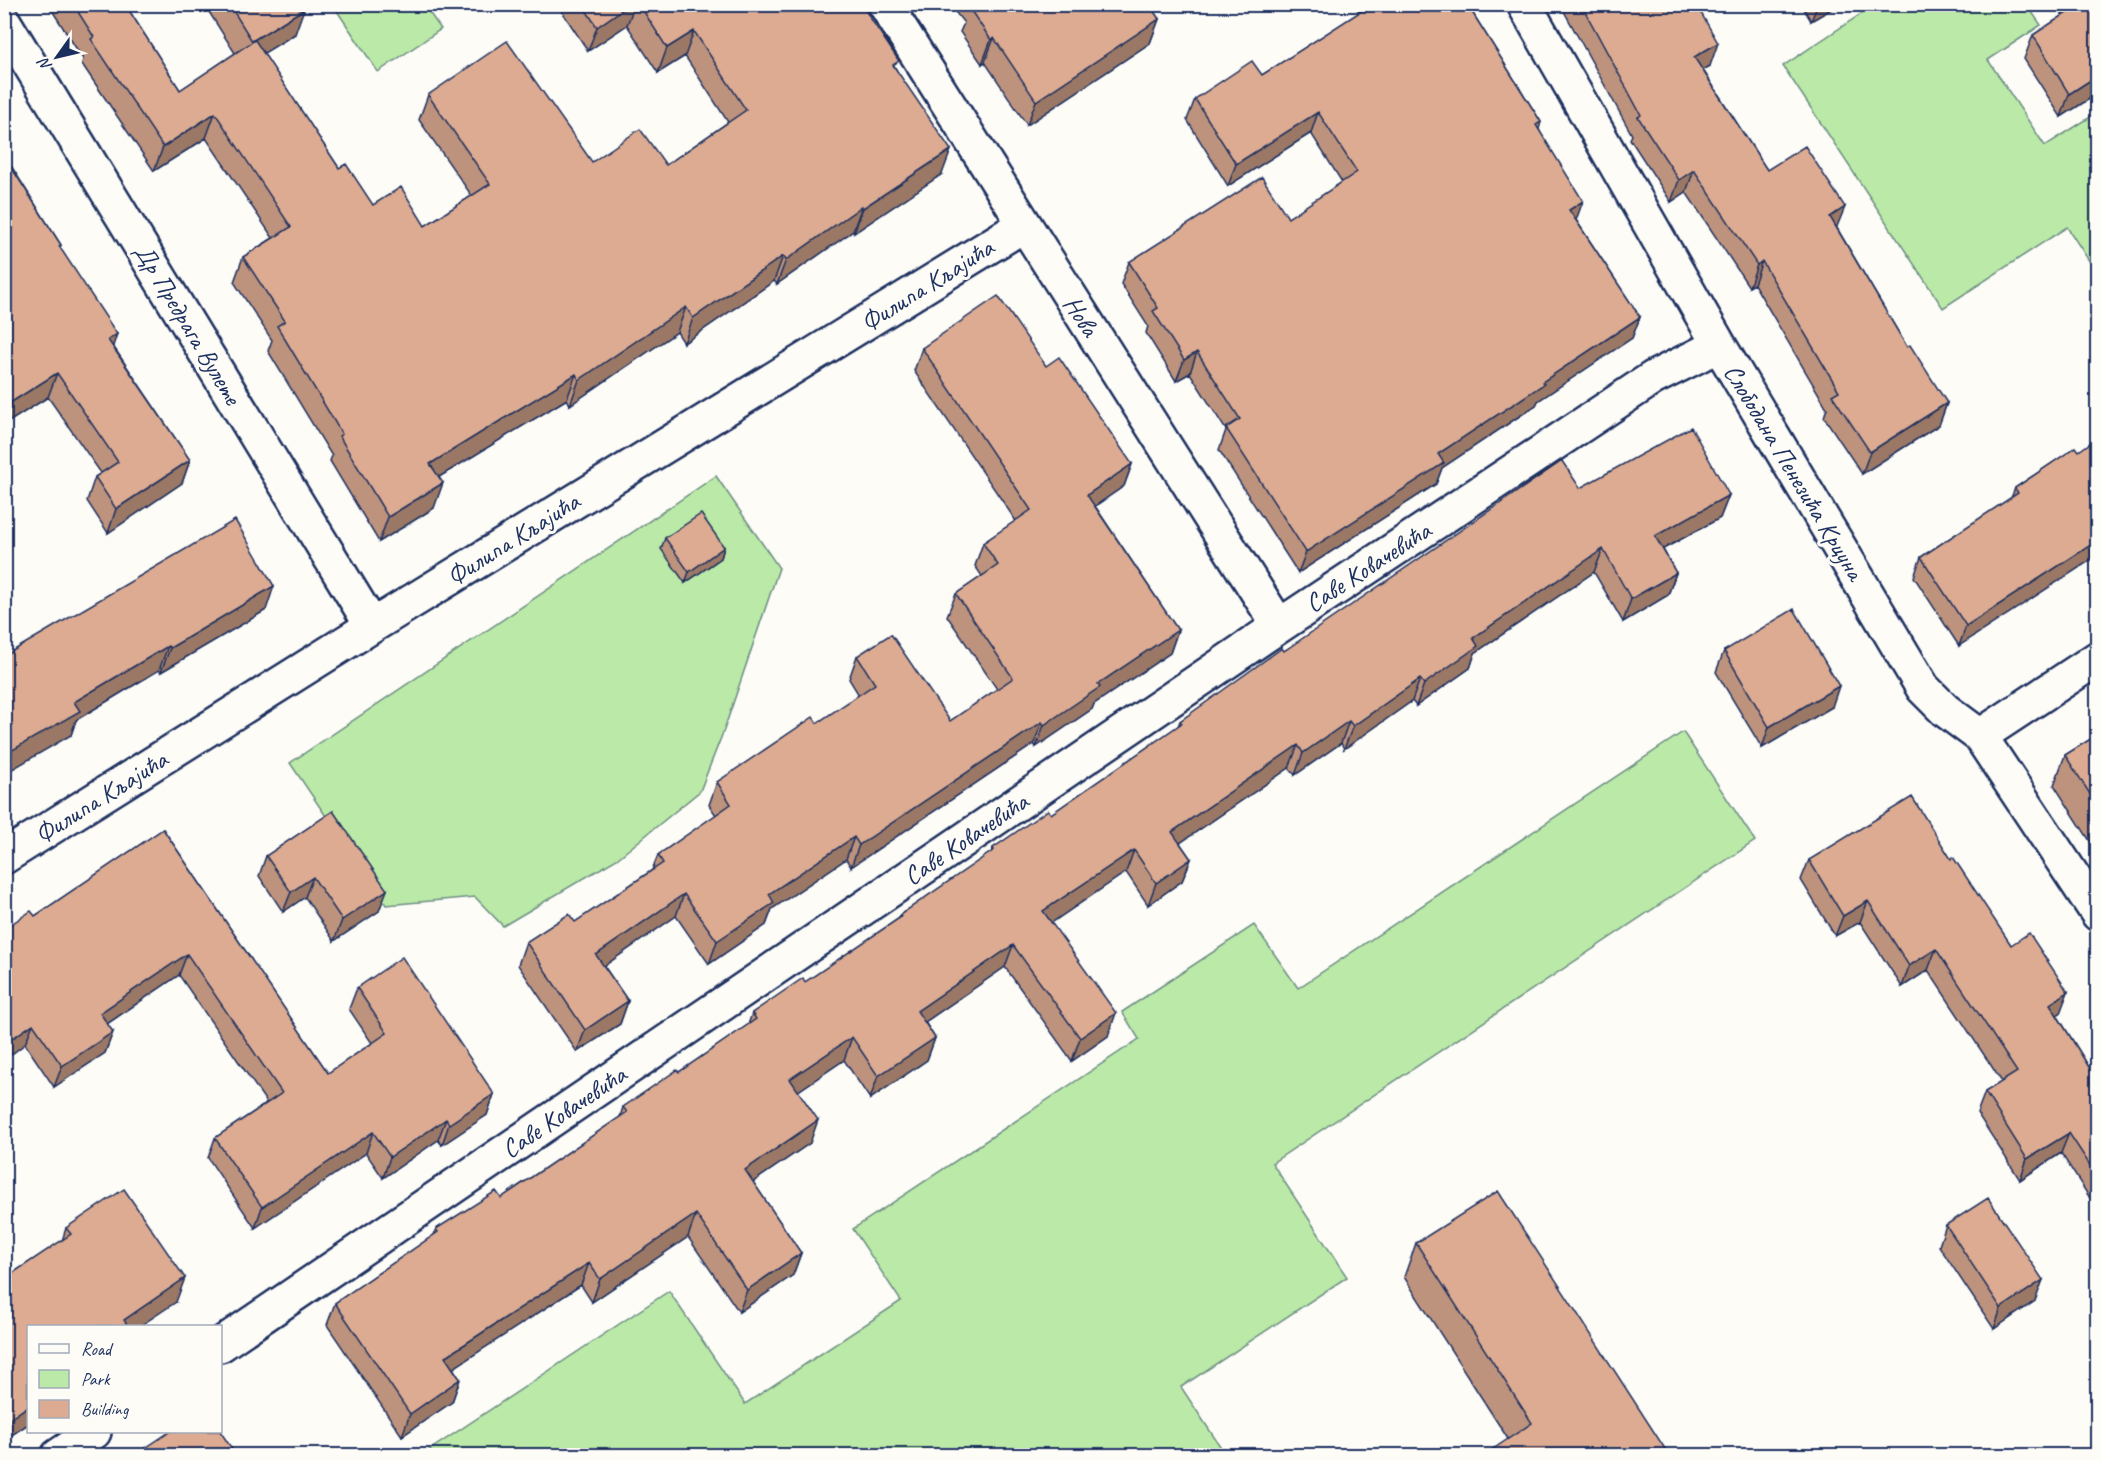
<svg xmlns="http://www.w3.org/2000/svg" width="2102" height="1460" font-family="Caveat,sans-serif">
	<rect width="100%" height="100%" fill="#fdfcf7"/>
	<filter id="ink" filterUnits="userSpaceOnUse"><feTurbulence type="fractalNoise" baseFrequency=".0167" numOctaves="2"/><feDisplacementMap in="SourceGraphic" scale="12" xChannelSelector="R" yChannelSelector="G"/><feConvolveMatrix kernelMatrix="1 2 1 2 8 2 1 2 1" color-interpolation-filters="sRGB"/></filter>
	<g filter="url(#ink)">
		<path fill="#bbe9a7" stroke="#6b8c82" stroke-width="1.5" d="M 1876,4 L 2027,5 L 2041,25 L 1988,60 L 2045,146 L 2095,114 L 2097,118 L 2097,273 L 2067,227 L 1943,308 L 1783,66 Z
			M 333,5 L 424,5 L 441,29 L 378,72 Z
			M 716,476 L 779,568 L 724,730 L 700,791 L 617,859 L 503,926 L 475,897 L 386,905 L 290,763 Z
			M 1683,732 L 1755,841 L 1272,1163 L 1347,1277 L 1181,1387 L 1226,1455 L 422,1455 L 669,1291 L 745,1404 L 901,1301 L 853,1229 L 1139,1039 L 1122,1012 L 1254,925 L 1298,988 Z"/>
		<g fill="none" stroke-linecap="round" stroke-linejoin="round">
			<defs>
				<path id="minor" d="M 885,4 L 1279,626
					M 1524,4 L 1719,345 L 1923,688 L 1945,710 L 1980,736 L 2098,914
					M 4,22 L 372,626
					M 1980,736 L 2098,658
					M 4,857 L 372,626 L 1024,225
					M 220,1345 L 1279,626 L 1653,378 L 1719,345
					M 58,1456 L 94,1432"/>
			</defs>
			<use href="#minor" stroke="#1b2f5e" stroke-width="38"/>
			<use href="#minor" stroke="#fdfcf7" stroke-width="33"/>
		</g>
		<path fill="#be937d" stroke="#1b2f5e" stroke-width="1.5" d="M 48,4 L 125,4 L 180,90 L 235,53 L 204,4 L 301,4 L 295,34 L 263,53 L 339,168 L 373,205 L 425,226 L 472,196 L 419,120 L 428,95 L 592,162 L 666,165 L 728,122 L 685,56 L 658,73 L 627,25 L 588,51 L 557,4 L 861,4 L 896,69 L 942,174 L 854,233 L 853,231 L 777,284 L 774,281 L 684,343 L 677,332 L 570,405 L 567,399 L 439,477 L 434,508 L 379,542 L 330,461 L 332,456 L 268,351 L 272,340 L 234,282 L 243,257 L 273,238 L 206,138 L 154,171 L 82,64 L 83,59 Z
			M 949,4 L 1149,4 L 1159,19 L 1150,43 L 1027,125 L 985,62 L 982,64 L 960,32 L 964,23 Z
			M 1355,4 L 1467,4 L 1541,122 L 1539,129 L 1576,220 L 1640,317 L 1632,338 L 1538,401 L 1536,405 L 1442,468 L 1436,484 L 1298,573 L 1219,450 L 1226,430 L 1190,373 L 1176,381 L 1146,333 L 1148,326 L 1121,284 L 1129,262 L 1288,218 L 1342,182 L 1311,133 L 1228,186 L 1187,120 L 1195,99 L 1262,75 L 1359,13 Z
			M 1560,4 L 1696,4 L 1710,66 L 1703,70 L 1767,170 L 1837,228 L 1907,347 L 1947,403 L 1939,425 L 1862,474 L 1824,417 L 1827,408 L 1754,284 L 1749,287 L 1686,192 L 1671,202 L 1630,139 L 1632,135 Z
			M 1801,4 L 1840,4 L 1811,21 Z
			M 2056,4 L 2097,4 L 2097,94 L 2061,117 L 2024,59 L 2033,35 L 2063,16 Z
			M 4,149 L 9,156 L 8,161 L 61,245 L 60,248 L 113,346 L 190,460 L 182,483 L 108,533 L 87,501 L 95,477 L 101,473 L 48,397 L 4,425 Z
			M 922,348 L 1132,464 L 1124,486 L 1095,506 L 1178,630 L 1170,653 L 1094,704 L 1092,709 L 1036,747 L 1034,744 L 851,867 L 846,859 L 772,909 L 766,925 L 709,964 L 676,916 L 604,966 L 628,1001 L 620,1024 L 577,1052 L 518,965 L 526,942 L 575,922 L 652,870 L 658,855 L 716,815 L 709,805 L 717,782 L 817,723 L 859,695 L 849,679 L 857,656 L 950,721 L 997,689 L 947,616 L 956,594 L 982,576 L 975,566 L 983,543 L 1016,521 L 914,371 Z
			M 2076,447 L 1959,646 L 1914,577 L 1921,557 L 2011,498 L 2015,488 Z
			M 1580,488 L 1729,495 L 1720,518 L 1663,549 L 1676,573 L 1668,595 L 1623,622 L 1594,572 L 1475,653 L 1470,668 L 1416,706 L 1412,701 L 1344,749 L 1341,743 L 1295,775 L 1289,768 L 1180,843 L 1191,859 L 1182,881 L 1148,905 L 1126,872 L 1051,923 L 1108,1036 L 1072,1061 L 1005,967 L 925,1022 L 935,1038 L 927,1060 L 870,1099 L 844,1060 L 798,1091 L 810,1143 L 753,1182 L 801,1253 L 793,1275 L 739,1312 L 688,1237 L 592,1302 L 581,1285 L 453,1368 L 460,1379 L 452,1402 L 402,1436 L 327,1325 L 335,1303 L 434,1235 L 436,1229 L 501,1198 L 620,1117 L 623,1107 L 679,1072 L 748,1025 L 752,1013 L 805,982 L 899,918 L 900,915 L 992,852 L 993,848 L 1051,814 L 1178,726 L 1180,721 L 1284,651 Z
			M 665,538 L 724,547 L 721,558 L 685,583 L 661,549 Z
			M 266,610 L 161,672 L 159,670 L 76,720 L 71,735 L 4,656 Z
			M 1724,651 L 1832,707 L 1762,748 L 1716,672 Z
			M 2097,735 L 2097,852 L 2054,785 L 2065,755 Z
			M 333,811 L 379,911 L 334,941 L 305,897 L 283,912 L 259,876 L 266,856 Z
			M 163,829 L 328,1073 L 372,1043 L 349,1009 L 357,988 L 494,1094 L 487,1115 L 442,1145 L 438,1140 L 383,1178 L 366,1153 L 255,1228 L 208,1158 L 215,1138 L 267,1103 L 179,975 L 107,1024 L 113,1032 L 105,1053 L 54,1087 L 25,1044 L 35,916 Z
			M 1951,859 L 2011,945 L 2060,1013 L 2057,1015 L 2097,1080 L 2097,1209 L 2061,1153 L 2020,1180 L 1977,1113 L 1985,1092 L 2002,1082 L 1928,970 L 1902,987 L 1860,922 L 1835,936 L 1801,880 L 1809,860 Z
			M 1946,1225 L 2035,1301 L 1994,1329 L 1939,1246 Z
			M 66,1228 L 176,1302 L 28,1326 L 28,1424 L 4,1440 L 4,1279 L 62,1241 Z
			M 1416,1243 L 1669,1455 L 1508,1439 L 1404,1277 Z"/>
		<path fill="#9b7866" stroke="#1b2f5e" stroke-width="1.5" d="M 630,4 L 635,4 L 627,25 L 588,51 L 597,27 Z
			M 1818,4 L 1840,4 L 1811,21 Z
			M 304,9 L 295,34 L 243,66 L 252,41 Z
			M 1159,19 L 1150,43 L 1027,125 L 1036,101 Z
			M 694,31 L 685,56 L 658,73 L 667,48 Z
			M 994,38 L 985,62 L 982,64 L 991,40 Z
			M 1718,43 L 1710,66 L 1686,79 L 1694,57 Z
			M 2097,76 L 2097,94 L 2061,117 L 2069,94 Z
			M 1318,112 L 1311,133 L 1228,186 L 1236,164 Z
			M 215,113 L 206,138 L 154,171 L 163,147 Z
			M 951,150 L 942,174 L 854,233 L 863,208 Z
			M 1694,170 L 1686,192 L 1671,202 L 1679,180 Z
			M 1583,201 L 1575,223 L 1569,210 Z
			M 862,206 L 853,231 L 777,284 L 786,260 Z
			M 1845,207 L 1836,229 L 1830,217 Z
			M 783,256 L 774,281 L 684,343 L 693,318 Z
			M 1762,261 L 1754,284 L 1749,287 L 1757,265 Z
			M 686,307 L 677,332 L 570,405 L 579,380 Z
			M 1640,317 L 1632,338 L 1538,401 L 1536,405 L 1442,468 L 1436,484 L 1298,573 L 1306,552 L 1438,454 L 1542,382 Z
			M 117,334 L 109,358 L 108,340 Z
			M 1197,352 L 1190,373 L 1176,381 L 1184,360 Z
			M 57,373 L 48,397 L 4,425 L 4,420 L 10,403 Z
			M 576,374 L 567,399 L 421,488 L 430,464 Z
			M 1947,403 L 1939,425 L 1862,474 L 1870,452 Z
			M 190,460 L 182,483 L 108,533 L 116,509 Z
			M 1132,464 L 1124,486 L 1079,517 L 1087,495 Z
			M 443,483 L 434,508 L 379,542 L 388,517 Z
			M 1729,495 L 1720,518 L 1647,558 L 1655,536 Z
			M 2097,541 L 2097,556 L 1959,646 L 1966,626 Z
			M 724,547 L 721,558 L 685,583 L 689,572 Z
			M 1603,549 L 1594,572 L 1475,653 L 1470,668 L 1416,706 L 1424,684 L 1473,638 Z
			M 1676,573 L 1668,595 L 1623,622 L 1631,599 Z
			M 274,586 L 266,610 L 161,672 L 170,648 Z
			M 1178,630 L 1170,653 L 1094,704 L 1092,709 L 1036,747 L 1044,725 L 1098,684 Z
			M 168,646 L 159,670 L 76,720 L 71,735 L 4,774 L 4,755 L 74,702 Z
			M 1420,679 L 1412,701 L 1344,749 L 1353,726 Z
			M 1839,686 L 1832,707 L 1762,748 L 1769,727 Z
			M 1349,721 L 1341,743 L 1295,775 L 1303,753 Z
			M 1042,722 L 1034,744 L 851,867 L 859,845 Z
			M 1298,745 L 1289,768 L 1164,854 L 1172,832 Z
			M 854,837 L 846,859 L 772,909 L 766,925 L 709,964 L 717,941 L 769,894 Z
			M 1134,850 L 1126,872 L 1035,934 L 1043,911 Z
			M 1191,859 L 1182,881 L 1148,905 L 1156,883 Z
			M 313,877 L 305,897 L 283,912 L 291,892 Z
			M 387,890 L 379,911 L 334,941 L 342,920 Z
			M 684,894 L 676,916 L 588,977 L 596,955 Z
			M 1868,901 L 1860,922 L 1835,936 L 1843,916 Z
			M 1013,945 L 1005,967 L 909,1033 L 917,1011 Z
			M 1936,949 L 1928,970 L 1902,987 L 1909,966 Z
			M 187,954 L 179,975 L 92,1034 L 100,1013 Z
			M 2068,992 L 2060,1013 L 2042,1025 L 2050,1004 Z
			M 628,1001 L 620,1024 L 577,1052 L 585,1030 Z
			M 1116,1013 L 1108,1036 L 1072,1061 L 1080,1038 Z
			M 33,1024 L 25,1044 L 4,1060 L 4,1044 Z
			M 113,1032 L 105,1053 L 54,1087 L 62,1066 Z
			M 852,1037 L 844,1060 L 782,1102 L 790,1079 Z
			M 935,1038 L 927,1060 L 870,1099 L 878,1076 Z
			M 494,1094 L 487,1115 L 442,1145 L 449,1124 Z
			M 446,1119 L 438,1140 L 383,1178 L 390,1157 Z
			M 818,1120 L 810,1143 L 737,1193 L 745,1170 Z
			M 373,1132 L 366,1153 L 255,1228 L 262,1207 Z
			M 2069,1133 L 2061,1153 L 2020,1180 L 2027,1159 Z
			M 696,1214 L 688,1237 L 592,1302 L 600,1279 Z
			M 801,1253 L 793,1275 L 739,1312 L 747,1290 Z
			M 589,1263 L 581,1285 L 437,1379 L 445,1357 Z
			M 185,1278 L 176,1302 L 140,1326 L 121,1326 L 124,1320 Z
			M 2043,1280 L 2035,1301 L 1994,1329 L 2001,1308 Z
			M 460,1379 L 452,1402 L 402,1436 L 410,1414 Z
			M 28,1406 L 28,1424 L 4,1440 L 4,1425 L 11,1418 Z"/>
		<path fill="#ddab91" stroke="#1b2f5e" stroke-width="1.5" d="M 73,4 L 125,4 L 180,90 L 255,40 L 339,168 L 346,164 L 373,205 L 401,187 L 425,226 L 490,184 L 428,95 L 507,41 L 592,162 L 640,129 L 666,165 L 746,110 L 694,31 L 667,48 L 639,4 L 861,4 L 899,61 L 893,65 L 951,150 L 863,208 L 862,206 L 786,260 L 783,256 L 693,318 L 686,307 L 579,380 L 576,374 L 430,464 L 443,483 L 388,517 L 339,436 L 342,434 L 277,326 L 285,321 L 243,257 L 291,227 L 215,113 L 163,147 L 91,39 L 94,37 Z
			M 229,4 L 301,4 L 304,9 L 252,41 Z
			M 582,4 L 630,4 L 597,27 Z
			M 974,4 L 1149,4 L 1159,19 L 1036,101 L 994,38 L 991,40 L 969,8 Z
			M 1372,4 L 1467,4 L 1541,122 L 1536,125 L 1583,201 L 1569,210 L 1640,317 L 1542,382 L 1544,384 L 1438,454 L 1444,463 L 1306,552 L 1226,428 L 1240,419 L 1197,352 L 1184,360 L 1153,311 L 1158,308 L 1129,262 L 1262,177 L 1288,218 L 1357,172 L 1318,112 L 1236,164 L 1195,99 L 1252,61 L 1262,75 Z
			M 1581,4 L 1696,4 L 1718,43 L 1694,57 L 1767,170 L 1805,146 L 1845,207 L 1830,217 L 1907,347 L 1910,345 L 1947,403 L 1870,452 L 1832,395 L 1839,391 L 1762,261 L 1757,265 L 1694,170 L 1679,180 L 1638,117 L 1641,115 Z
			M 2079,4 L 2097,4 L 2097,76 L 2069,94 L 2033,35 L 2079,5 Z
			M 4,149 L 9,156 L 6,159 L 61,245 L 59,246 L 117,334 L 108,340 L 190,460 L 116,509 L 95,477 L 118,462 L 57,373 L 10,403 L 7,399 L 4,401 Z
			M 998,296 L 1046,366 L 1059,357 L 1132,464 L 1087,495 L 1178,630 L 1098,684 L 1100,687 L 1044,725 L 1042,722 L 859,845 L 854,837 L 769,894 L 774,903 L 717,941 L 684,894 L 596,955 L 628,1001 L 585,1030 L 526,942 L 569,914 L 575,922 L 663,863 L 658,855 L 731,804 L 717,782 L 813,717 L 817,723 L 875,684 L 857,656 L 891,634 L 950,721 L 1013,678 L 956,594 L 998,565 L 983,543 L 1031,510 L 922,348 Z
			M 1691,427 L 1729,495 L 1655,536 L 1676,573 L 1631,599 L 1603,549 L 1473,638 L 1478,646 L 1424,684 L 1420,679 L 1353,726 L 1349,721 L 1303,753 L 1298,745 L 1172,832 L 1191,859 L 1156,883 L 1134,850 L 1043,911 L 1116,1013 L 1080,1038 L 1013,945 L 917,1011 L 935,1038 L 878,1076 L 852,1037 L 790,1079 L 818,1120 L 745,1170 L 801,1253 L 747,1290 L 696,1214 L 600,1279 L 589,1263 L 445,1357 L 460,1379 L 410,1414 L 335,1303 L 438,1232 L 436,1229 L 496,1191 L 501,1198 L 627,1112 L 623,1107 L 677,1070 L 679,1072 L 756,1019 L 752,1013 L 803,978 L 805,982 L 901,917 L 900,915 L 994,850 L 993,848 L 1048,810 L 1051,814 L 1182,723 L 1180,721 L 1282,648 L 1284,651 L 1562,461 L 1580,488 Z
			M 2097,438 L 2097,541 L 1966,626 L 1921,557 L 2018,493 L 2015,488 L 2076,447 L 2079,451 Z
			M 701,514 L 724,547 L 689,572 L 665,538 Z
			M 235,520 L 274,586 L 170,648 L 168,646 L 74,702 L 80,711 L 4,755 L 4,656 Z
			M 1794,609 L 1839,686 L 1769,727 L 1724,651 Z
			M 2097,735 L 2097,805 L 2065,755 Z
			M 1912,797 L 1951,859 L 1953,857 L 2011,945 L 2029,933 L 2068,992 L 2050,1004 L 2097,1080 L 2097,1176 L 2069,1133 L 2027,1159 L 1985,1092 L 2017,1072 L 1936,949 L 1909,966 L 1868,901 L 1843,916 L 1809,860 Z
			M 333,811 L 387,890 L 342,920 L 313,877 L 291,892 L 266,856 Z
			M 163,829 L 328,1073 L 387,1033 L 357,988 L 402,957 L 494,1094 L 449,1124 L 446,1119 L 390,1157 L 373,1132 L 262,1207 L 215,1138 L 282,1093 L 187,954 L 100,1013 L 113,1032 L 62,1066 L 33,1024 L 4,1044 L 4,929 L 31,911 L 35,916 Z
			M 124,1189 L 185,1278 L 124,1320 L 128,1326 L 28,1326 L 28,1406 L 11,1418 L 12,1419 L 4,1425 L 4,1279 L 71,1234 L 66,1228 Z
			M 1498,1191 L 1669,1455 L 1484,1455 L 1532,1423 L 1416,1243 Z
			M 1988,1198 L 2043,1280 L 2001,1308 L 1946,1225 Z
			M 171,1431 L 220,1431 L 236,1455 L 135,1455 Z"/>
	</g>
	<g text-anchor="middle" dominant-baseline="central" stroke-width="6" stroke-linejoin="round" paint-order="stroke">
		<g font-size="26" fill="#1b2f5e" stroke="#fdfcf7">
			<text transform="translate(927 285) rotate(-32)">Филипа Кљајића</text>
			<text transform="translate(1081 316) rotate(57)">Нова</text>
			<text transform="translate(188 324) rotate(59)">Др Предрага Вулете</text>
			<text transform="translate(1794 472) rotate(59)">Слободана Пенезића Крцуна</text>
			<text transform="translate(513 539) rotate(-32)">Филипа Кљајића</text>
			<text transform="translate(1368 567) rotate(-33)">Саве Ковачевића</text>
			<text transform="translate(101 797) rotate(-32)">Филипа Кљајића</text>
			<text transform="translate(966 839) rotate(-34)">Саве Ковачевића</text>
			<text transform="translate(564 1112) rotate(-34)">Саве Ковачевића</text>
		</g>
	</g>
	<rect width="2102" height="1460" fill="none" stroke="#fdfcf7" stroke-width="24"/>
	<rect x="12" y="12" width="2078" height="1436" fill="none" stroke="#1b2f5e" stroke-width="2" filter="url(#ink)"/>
	<rect x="27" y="1325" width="195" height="108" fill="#fdfcf7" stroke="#a3aaba" stroke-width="1.5"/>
	<rect x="39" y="1344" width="30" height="9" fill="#fdfcf7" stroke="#a3aaba" stroke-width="1.5"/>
	<text x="81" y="1355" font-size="18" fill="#1b2f5e">Road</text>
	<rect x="39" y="1370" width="30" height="18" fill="#bbe9a7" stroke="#a3aaba" stroke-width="1.5"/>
	<text x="81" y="1385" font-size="18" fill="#1b2f5e">Park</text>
	<rect x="39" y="1400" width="30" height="18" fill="#ddab91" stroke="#a3aaba" stroke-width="1.5"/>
	<text x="81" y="1415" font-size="18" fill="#1b2f5e">Building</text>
	<g transform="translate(57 57) rotate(236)" stroke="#fdfcf7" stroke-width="4.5" paint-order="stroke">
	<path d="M0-4.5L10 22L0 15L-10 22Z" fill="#1b2f5e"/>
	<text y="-9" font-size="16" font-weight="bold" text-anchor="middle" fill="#1b2f5e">N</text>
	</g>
</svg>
